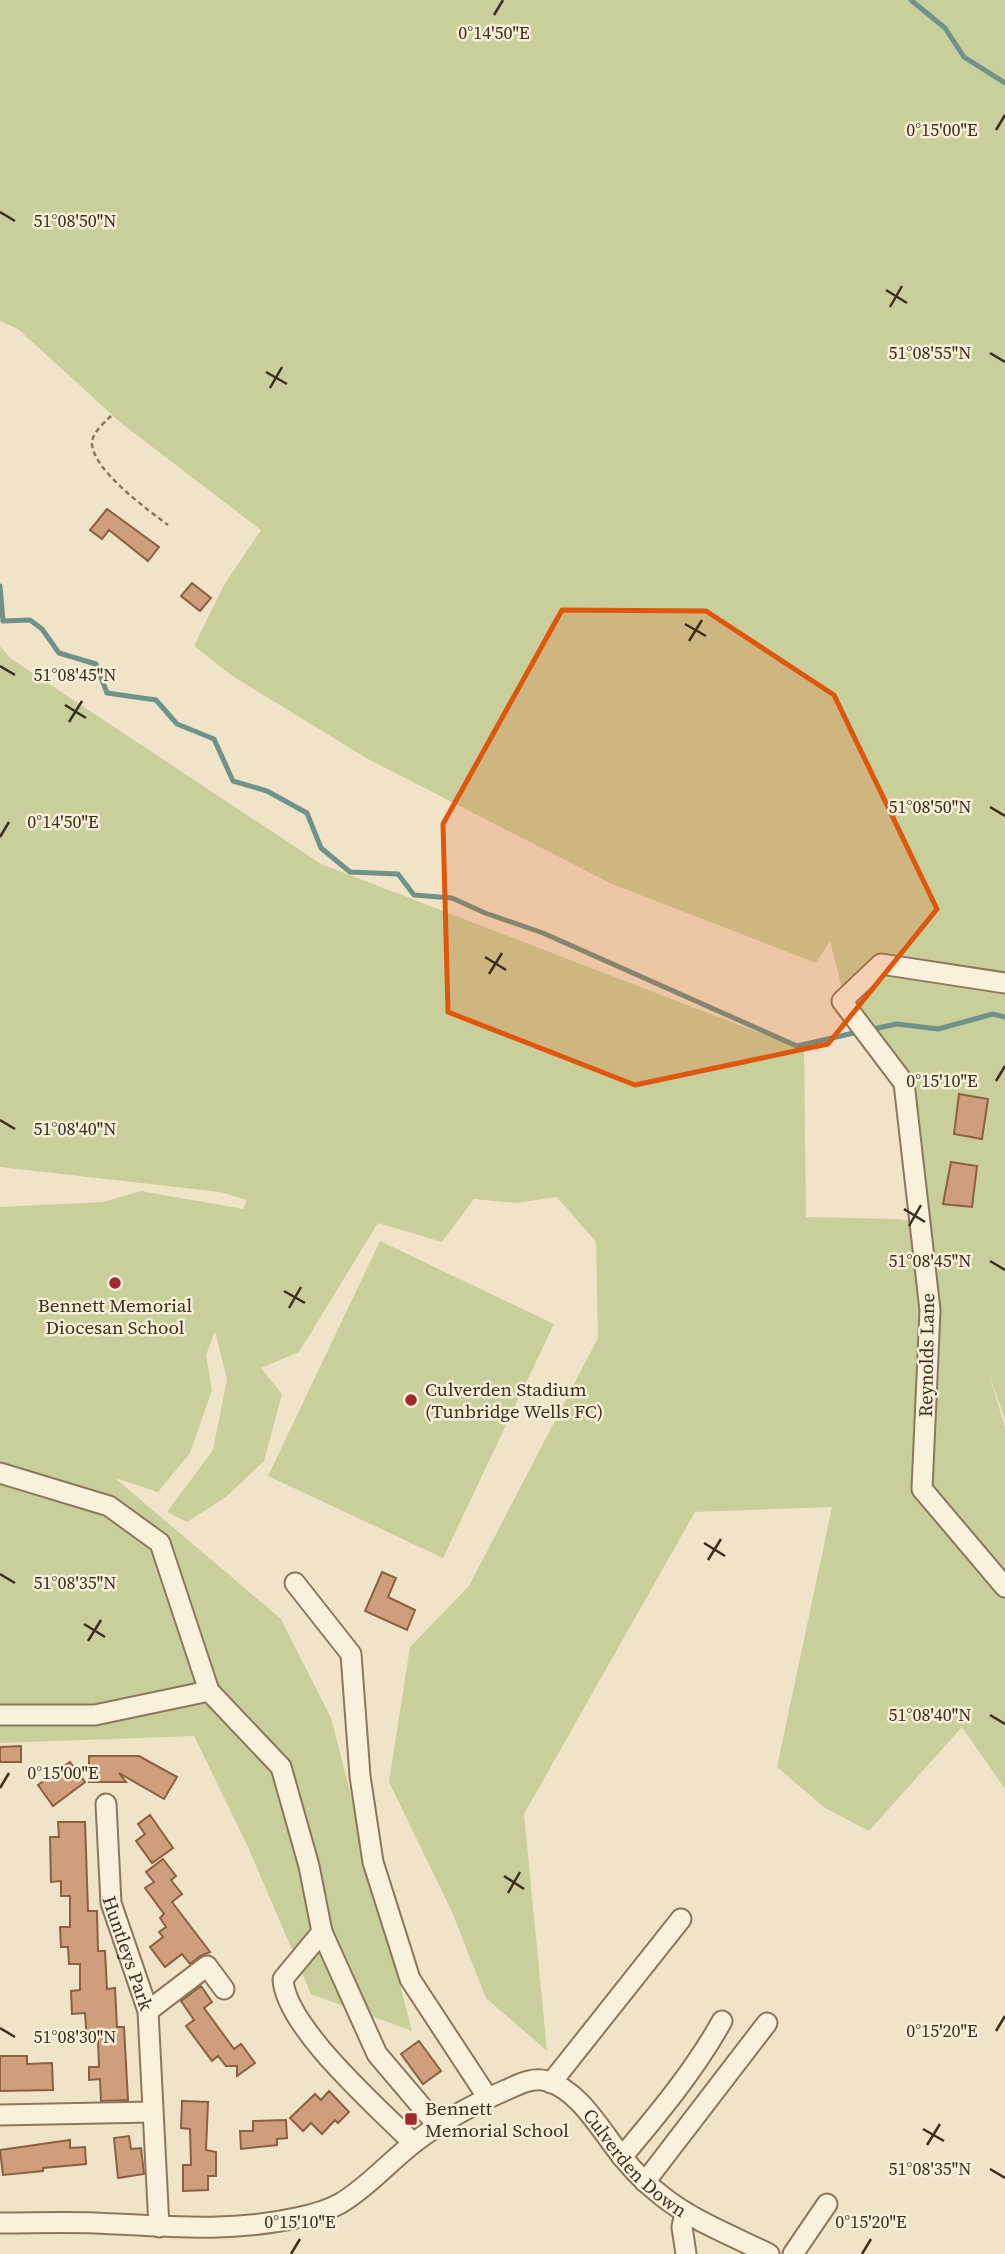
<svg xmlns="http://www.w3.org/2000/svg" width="1005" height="2254" font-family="'Source Serif 4',serif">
	<rect width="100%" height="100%" fill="#f0e4c8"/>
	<path fill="#c9cf9b" d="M 0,0 L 1005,0 L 1005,1419 L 989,1374 L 1005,1427 L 1005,1789 L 962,1727 L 869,1831 L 825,1808 L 777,1767 L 832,1507 L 695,1512 L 524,1814 L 547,2051 L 486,1998 L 452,1912 L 389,1782 L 410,1647 L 469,1586 L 598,1338 L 596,1242 L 557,1197 L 516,1203 L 474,1199 L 442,1242 L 378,1223 L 299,1352 L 261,1368 L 282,1394 L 264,1461 L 226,1497 L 187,1522 L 167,1512 L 213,1450 L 227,1379 L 215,1331 L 206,1355 L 212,1390 L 190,1453 L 158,1492 L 115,1478 L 281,1619 L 331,1718 L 412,2031 L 311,1994 L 248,1847 L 194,1736 L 0,1743 L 0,1207 L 103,1202 L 141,1191 L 243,1209 L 247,1200 L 220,1192 L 0,1167 L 0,646 L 10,658 L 321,864 L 804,1050 L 806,1217 L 897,1219 L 920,1222 L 887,1061 L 847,1008 L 830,941 L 816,963 L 612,884 L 368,759 L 234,677 L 194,646 L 224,585 L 261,530 L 121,423 L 18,329 L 0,321 Z
		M 380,1241 L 554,1324 L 443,1558 L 268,1476 Z"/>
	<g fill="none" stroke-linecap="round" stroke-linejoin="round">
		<path stroke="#6f938a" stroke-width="5" d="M 911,0 L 945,28 L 964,57 L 1005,83
			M 0,586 L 3,621 L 30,620 L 42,629 L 59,653 L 96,664 L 107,693 L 156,700 L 177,724 L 214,739 L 233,781 L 267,791 L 307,813 L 321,848 L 350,872 L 398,874 L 414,895 L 452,898 L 485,913 L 543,933 L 797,1046 L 858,1032
			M 868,1030 L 897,1024 L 938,1029 L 993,1014 L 1005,1017"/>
	</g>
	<path fill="#cf9f7d" stroke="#8d5f41" stroke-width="2" d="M 107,509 L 159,547 L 148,561 L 109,530 L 102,539 L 90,530 Z
		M 192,583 L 211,598 L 200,611 L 181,596 Z
		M 959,1094 L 988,1099 L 982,1139 L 954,1134 Z
		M 951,1162 L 977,1166 L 972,1207 L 943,1204 Z
		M 382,1572 L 396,1578 L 388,1597 L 415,1610 L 407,1630 L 365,1611 Z
		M 21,1746 L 21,1762 L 0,1762 L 0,1747 Z
		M 89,1756 L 139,1756 L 177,1777 L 164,1799 L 119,1773 L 126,1782 L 89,1782 Z
		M 70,1762 L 85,1782 L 53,1806 L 38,1785 Z
		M 150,1815 L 173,1848 L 152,1863 L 136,1841 L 145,1834 L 138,1824 Z
		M 58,1822 L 85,1822 L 88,1911 L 97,1911 L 98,1951 L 105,1951 L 107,1989 L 115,1988 L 117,2027 L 124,2027 L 128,2100 L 101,2101 L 100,2079 L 89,2080 L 89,2067 L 99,2067 L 98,2041 L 87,2041 L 85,2013 L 72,2014 L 71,1991 L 80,1990 L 80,1964 L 69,1964 L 68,1947 L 61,1947 L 60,1927 L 70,1927 L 70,1896 L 61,1896 L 61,1881 L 51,1882 L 50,1837 L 59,1837 Z
		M 163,1859 L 176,1876 L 171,1880 L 182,1894 L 172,1902 L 210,1952 L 200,1956 L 190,1964 L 182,1954 L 165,1967 L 150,1947 L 163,1937 L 159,1932 L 166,1927 L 160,1918 L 164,1914 L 145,1888 L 154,1882 L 146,1872 Z
		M 201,1986 L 212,2002 L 204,2008 L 234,2049 L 241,2044 L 255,2063 L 237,2076 L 237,2066 L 226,2066 L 218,2056 L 212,2061 L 186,2026 L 194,2020 L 181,2001 Z
		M 419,2041 L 441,2071 L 423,2084 L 401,2054 Z
		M 0,2056 L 27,2056 L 27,2064 L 52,2063 L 53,2090 L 0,2091 Z
		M 329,2091 L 349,2112 L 338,2123 L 335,2120 L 322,2134 L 311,2123 L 303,2131 L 290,2118 L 315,2094 L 321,2100 Z
		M 182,2101 L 208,2102 L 206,2150 L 216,2152 L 216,2176 L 208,2176 L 208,2190 L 183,2191 L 183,2165 L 191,2165 L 190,2129 L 181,2128 Z
		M 286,2120 L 287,2138 L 277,2139 L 277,2145 L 241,2149 L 240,2131 L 253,2131 L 253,2121 Z
		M 129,2136 L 131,2149 L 141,2148 L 144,2174 L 118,2178 L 114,2138 Z
		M 70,2140 L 70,2148 L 85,2147 L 86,2164 L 43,2168 L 43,2171 L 3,2175 L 0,2150 Z"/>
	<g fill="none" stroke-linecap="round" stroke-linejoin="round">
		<defs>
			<g id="minor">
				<path d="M 1005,983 L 881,964 L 842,1001 L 904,1083 L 930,1310 L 922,1489 L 1005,1587"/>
				<path d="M 0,1473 L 109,1506 L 160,1543 L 209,1691"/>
				<path d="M 295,1583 L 351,1654 L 360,1776 L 373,1862 L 410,1979 L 488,2098"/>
				<path d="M 0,1715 L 95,1715 L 209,1691 L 281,1767 L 309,1866 L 322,1932 L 377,2054 L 438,2126"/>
				<path id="s1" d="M 106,1804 L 111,1903 L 148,2011 L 159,2227"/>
				<path d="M 322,1932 L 283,1979 C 285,2027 379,2108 413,2143"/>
				<path d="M 148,2011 L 207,1966 L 224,1989"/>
				<path d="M 551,2083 L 681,1919"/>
				<path d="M 0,2115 L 152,2112"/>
				<path d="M 622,2157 C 658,2114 695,2070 722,2021"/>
				<path d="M 645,2182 L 767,2023"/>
				<path d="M 685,2212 L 682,2227 L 686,2254"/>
				<path id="s2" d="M 0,2223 C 32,2223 64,2222 95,2223 C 163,2226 229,2233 296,2218 C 311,2215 327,2211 341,2203 C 368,2187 389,2162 415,2142 C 442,2121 474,2104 506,2090 C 520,2084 532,2077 547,2081 C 581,2091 602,2133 624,2159 C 635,2173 648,2185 662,2196 C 693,2221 733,2236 769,2254"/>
				<path d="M 793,2254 L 827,2204"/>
			</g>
		</defs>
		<use href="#minor" stroke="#8d765c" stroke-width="23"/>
		<path stroke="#8d765c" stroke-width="2.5" stroke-dasharray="5 3.5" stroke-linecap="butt" d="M 111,416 C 104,423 93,432 92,442 C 91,469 148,510 168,525"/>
		<use href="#minor" stroke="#faf1dc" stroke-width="19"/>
	</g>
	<path fill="#df570d" fill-opacity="0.2" stroke="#df570d" stroke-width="5" stroke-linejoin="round" d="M 562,610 L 706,611 L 834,695 L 937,909 L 828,1044 L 635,1085 L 448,1012 L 443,824 Z"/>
	<path fill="none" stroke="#3d2e20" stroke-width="2.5" d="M 494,15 L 503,0M 996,130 L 1005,115M 0,212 L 15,221M 886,290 L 907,303M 890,307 L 902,286M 990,353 L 1005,362M 266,372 L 287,384M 270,388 L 282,367M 685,624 L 706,636M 689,641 L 702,620M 0,666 L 15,675M 65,705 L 86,718M 69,722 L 82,701M 990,807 L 1005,816M 0,837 L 9,822M 485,957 L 506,970M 489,974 L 502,953M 996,1081 L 1005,1066M 0,1120 L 15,1129M 904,1209 L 925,1222M 909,1226 L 921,1205M 990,1261 L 1005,1270M 284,1291 L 305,1303M 289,1308 L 301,1287M 704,1543 L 725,1556M 708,1560 L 721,1539M 0,1574 L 15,1583M 84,1624 L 105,1637M 88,1641 L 101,1620M 990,1715 L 1005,1724M 0,1788 L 9,1773M 504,1876 L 524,1889M 508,1893 L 520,1872M 0,2028 L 15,2037M 996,2031 L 1005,2016M 923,2129 L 944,2141M 927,2145 L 940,2124M 990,2169 L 1005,2178M 291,2254 L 300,2239M 862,2254 L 871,2239"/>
	<g fill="#9e2a2b" stroke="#f7eed8" stroke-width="2.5">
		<circle cx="115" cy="1283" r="7"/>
		<circle cx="411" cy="1400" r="7"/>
		<rect x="404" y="2112" width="14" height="14" rx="3.5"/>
	</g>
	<g text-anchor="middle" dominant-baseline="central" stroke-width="5" stroke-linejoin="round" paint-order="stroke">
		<g font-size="19" fill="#3d2e20" stroke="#f7eed8" text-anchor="start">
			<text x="115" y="1305" text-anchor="middle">Bennett Memorial<tspan x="115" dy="22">Diocesan School</tspan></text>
			<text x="425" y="1389">Culverden Stadium<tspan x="425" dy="22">(Tunbridge Wells FC)</tspan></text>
			<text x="425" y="2108">Bennett<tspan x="425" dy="22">Memorial School</tspan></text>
		</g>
		<g font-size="19" fill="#3d2e20" stroke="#f7eed8">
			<text transform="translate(926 1355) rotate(-89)">Reynolds Lane</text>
			<text stroke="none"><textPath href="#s1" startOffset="152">Huntleys Park</textPath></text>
			<text stroke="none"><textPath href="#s2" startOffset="710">Culverden Down</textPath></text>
		</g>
	</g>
	<g font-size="18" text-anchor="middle" fill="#3d2e20" stroke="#f7eed8" stroke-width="5" stroke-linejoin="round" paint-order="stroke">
		<text x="494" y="39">0°14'50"E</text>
		<text x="942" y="136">0°15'00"E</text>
		<text x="75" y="227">51°08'50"N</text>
		<text x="930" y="359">51°08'55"N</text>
		<text x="75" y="681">51°08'45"N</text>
		<text x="930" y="813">51°08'50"N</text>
		<text x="63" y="828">0°14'50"E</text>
		<text x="942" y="1087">0°15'10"E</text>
		<text x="75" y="1135">51°08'40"N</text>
		<text x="930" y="1267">51°08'45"N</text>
		<text x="75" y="1589">51°08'35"N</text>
		<text x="930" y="1721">51°08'40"N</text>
		<text x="63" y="1779">0°15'00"E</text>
		<text x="942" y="2037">0°15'20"E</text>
		<text x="75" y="2043">51°08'30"N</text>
		<text x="930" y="2175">51°08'35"N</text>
		<text x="300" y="2228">0°15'10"E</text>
		<text x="871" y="2228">0°15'20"E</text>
	</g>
</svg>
